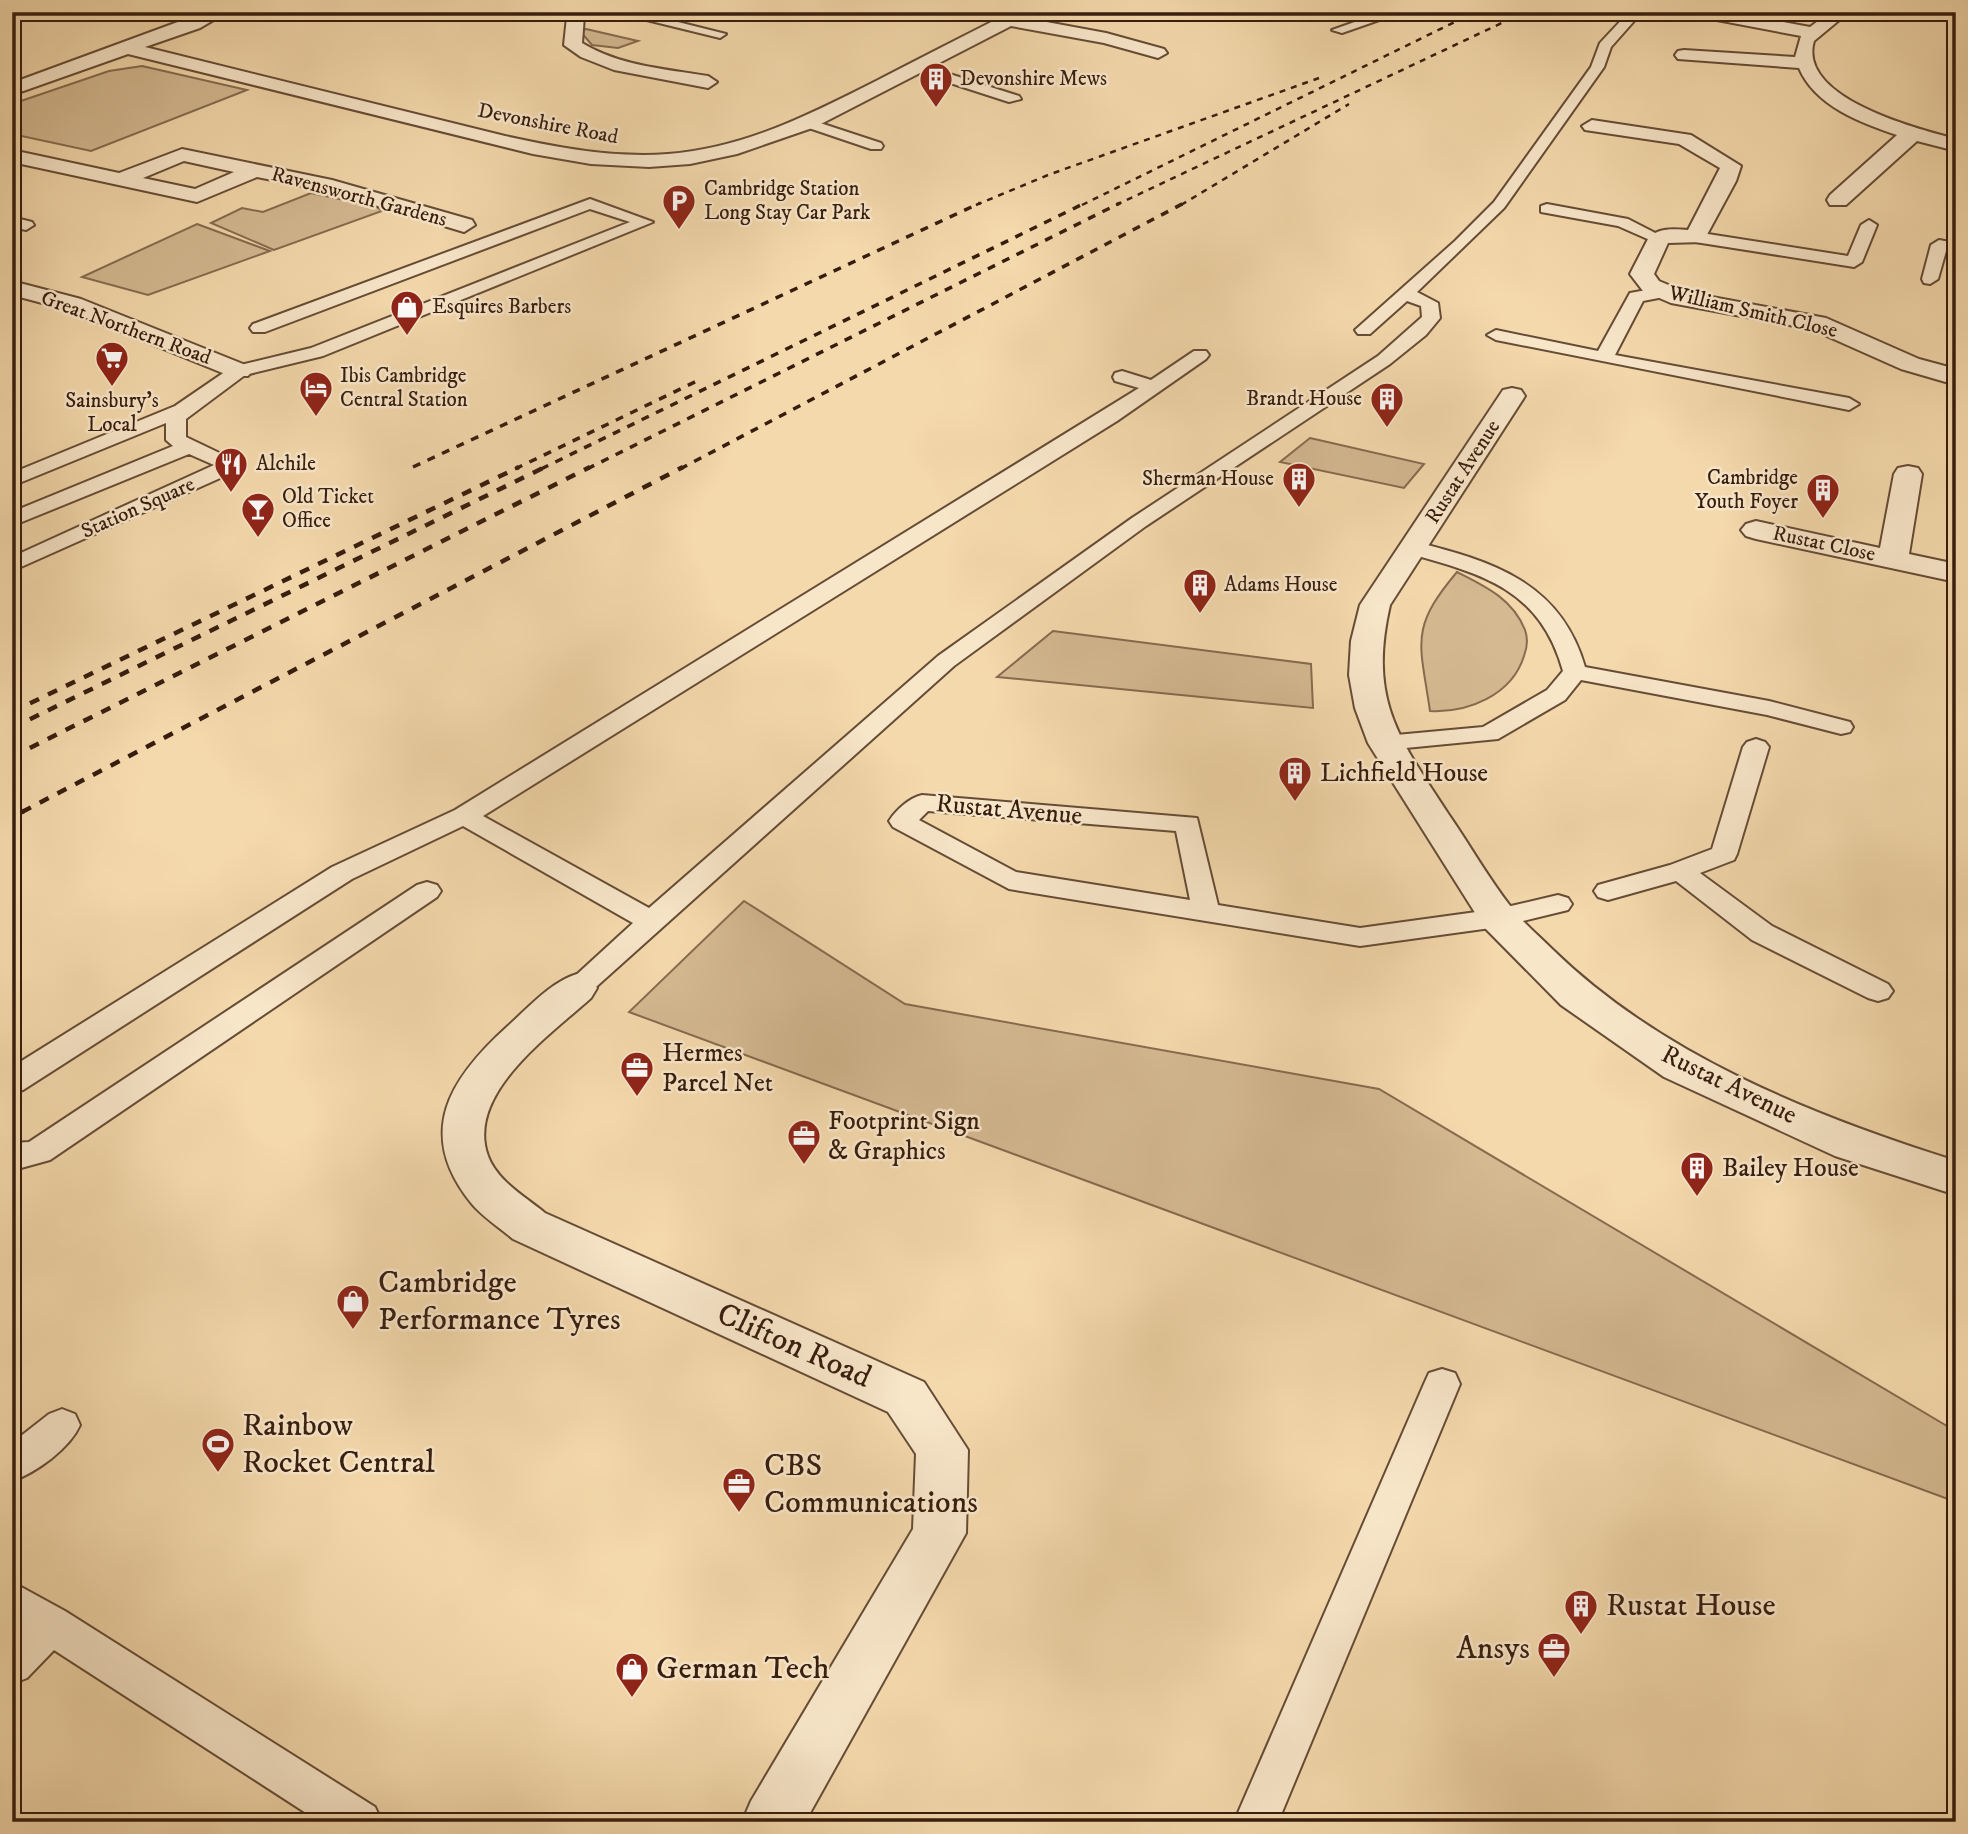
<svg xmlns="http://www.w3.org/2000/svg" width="1968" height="1834" font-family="'IM FELL DW Pica',serif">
	<rect width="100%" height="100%" fill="#f4d9ac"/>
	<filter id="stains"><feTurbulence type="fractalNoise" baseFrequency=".00286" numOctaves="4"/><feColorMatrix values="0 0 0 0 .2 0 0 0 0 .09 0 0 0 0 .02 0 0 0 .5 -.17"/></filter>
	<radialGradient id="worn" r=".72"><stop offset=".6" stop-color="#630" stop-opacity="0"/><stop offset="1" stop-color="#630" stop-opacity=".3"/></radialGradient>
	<path fill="#d4b991" stroke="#866b50" stroke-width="2" d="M 586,29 L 638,41 L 618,48 L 592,45 L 579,30 Z
		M 142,66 L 247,90 L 91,151 L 12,134 L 12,104 L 109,71 Z
		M 311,193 L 377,207 L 382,211 L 274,250 L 211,223 L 242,208 L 263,212 Z
		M 197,224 L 270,251 L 148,295 L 82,277 Z
		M 1310,438 L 1424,464 L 1404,488 L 1280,462 Z
		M 1457,572 C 1485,586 1513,599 1525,630 C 1528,638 1527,648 1524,656 C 1512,695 1468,713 1430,711 C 1420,642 1409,629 1457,572 Z
		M 1053,631 L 1311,664 L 1313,708 L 997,677 Z
		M 744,901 L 905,1004 L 1379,1089 L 1952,1429 L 1956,1502 L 629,1012 Z"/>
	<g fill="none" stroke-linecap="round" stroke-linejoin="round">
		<defs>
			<path id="service" d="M 614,12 L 638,12 L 726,34 L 720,38 Z
				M 1383,12 L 1402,12 L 1342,33 L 1332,30 Z
				M 1629,12 L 1642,12 L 1611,47 L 1604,67 L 1504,208 L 1417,292 L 1438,303 L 1440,318 L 1426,335 L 1390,364 L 1146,526 L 954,666 L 587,995 L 577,998 L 567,995 L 562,988 L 633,923 L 463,826 L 352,879 L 23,1090 L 12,1093 L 12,1067 L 332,867 L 455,810 L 1139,388 L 1115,381 L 1113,377 L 1115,373 L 1122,371 L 1151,380 L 1194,351 L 1206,351 L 1209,355 L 1206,359 L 1117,421 L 483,816 L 649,908 L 938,656 L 1132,518 L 1378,356 L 1422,317 L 1421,306 L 1407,301 L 1370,334 L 1358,334 L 1355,330 L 1455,241 L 1494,202 L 1591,67 L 1600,43 Z
				M 915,63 L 1019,96 L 1021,99 L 1009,102 L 910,70 L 910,64 Z
				M 808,119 L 881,143 L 883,146 L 881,149 L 871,149 L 803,126 L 801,123 Z
				M 590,199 L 653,222 L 323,356 L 245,375 L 186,419 L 186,437 L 232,459 L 235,463 L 227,475 L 12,571 L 12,557 L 214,465 L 189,454 L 12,526 L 12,512 L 173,446 L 166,440 L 166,423 L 12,486 L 12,473 L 175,406 L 232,367 L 311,348 L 630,222 L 590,209 L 265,332 L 253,332 L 250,328 L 253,324 Z
				M 1547,204 L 1628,219 L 1667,239 L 1659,244 L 1618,226 L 1541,212 L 1541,206 Z
				M 12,217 L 32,222 L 34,225 L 26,230 L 12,227 Z
				M 1869,220 L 1877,225 L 1862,262 L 1854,267 L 1695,242 L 1687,237 L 1695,232 L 1848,256 L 1861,225 Z
				M 1939,240 L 1956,243 L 1956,253 L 1946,251 L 1938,279 L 1930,284 L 1924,283 L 1922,279 L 1931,245 Z
				M 1663,287 L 1672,292 L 1669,296 L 1643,301 L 1615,355 L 1849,398 L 1859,404 L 1849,410 L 1496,340 L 1487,335 L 1496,330 L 1598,351 L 1630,293 Z
				M 1415,542 C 1493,561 1561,583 1585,667 L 1769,701 L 1850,722 L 1853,727 L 1850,732 L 1841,734 L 1767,715 L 1581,680 L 1565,700 L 1498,739 L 1385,750 L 1376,748 L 1373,743 L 1376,738 L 1385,736 L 1483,727 L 1547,690 L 1563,671 C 1540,589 1483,574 1407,553 L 1404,548 Z
				M 1756,739 L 1765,742 L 1769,747 L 1737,854 L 1734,860 L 1700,873 L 1772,926 L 1888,984 L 1893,991 L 1888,998 L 1878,1001 L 1868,998 L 1752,940 L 1676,881 L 1608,900 L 1598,897 L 1594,891 L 1598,885 L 1670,865 L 1712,849 L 1743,747 L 1747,742 Z
				M 922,795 L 1197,818 L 1218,905 L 1360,928 L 1498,909 L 1558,895 L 1568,898 L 1572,904 L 1568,910 L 1498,927 L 1360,946 L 1009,889 L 893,827 L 889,821 C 896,810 909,798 922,795 ZM 928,811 L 1176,831 L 1190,900 L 1016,872 L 919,820 Z
				M 427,882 L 437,885 L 441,891 L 437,897 L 50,1160 L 21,1168 L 12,1167 L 12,1143 L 29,1142 L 417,885 Z
				M 1442,1369 L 1455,1373 L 1460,1384 L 1278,1822 L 1234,1822 L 1424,1384 L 1429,1373 Z
				M 62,1409 L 75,1414 L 80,1425 C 70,1448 36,1473 12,1481 L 12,1443 L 49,1414 Z
				M 12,1582 L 65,1611 L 375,1807 L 382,1822 L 320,1822 L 54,1650 L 27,1678 L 12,1684 L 12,1636 L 20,1628 L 12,1623 Z"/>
			<path id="minor" d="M 205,12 L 227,12 L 200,28 L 145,47 L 505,136 C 559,148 613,158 668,154 C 745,148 811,114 878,80 C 922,57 966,35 1011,12 L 1032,12 L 1025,18 L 1106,33 L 1164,49 L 1167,53 L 1158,58 L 1104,43 L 1011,26 L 815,127 L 737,154 L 690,164 L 649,167 L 591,164 L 533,154 L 128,54 L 12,95 L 12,83 Z
				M 530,12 L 590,12 L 584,16 L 582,43 C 620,66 665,69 708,76 L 717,82 L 708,88 L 614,70 L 581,57 L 564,45 L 567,17 L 538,17 Z
				M 1693,12 L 1730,12 L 1810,27 L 1830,12 L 1849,12 L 1814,41 C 1797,98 1917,129 1956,139 L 1956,151 L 1917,141 L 1846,205 L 1830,205 L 1827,200 L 1830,195 L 1897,135 C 1861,123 1815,106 1799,68 L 1678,59 L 1675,55 L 1678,51 L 1684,50 L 1795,57 L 1801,36 L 1701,17 Z
				M 1592,120 L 1691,135 L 1741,166 L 1736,181 L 1703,242 L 1668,243 L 1654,274 L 1659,281 L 1685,292 L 1826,318 L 1919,359 L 1956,369 L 1956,385 L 1901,369 L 1811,329 L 1671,303 L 1643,291 L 1630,274 L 1648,239 C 1657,227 1675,229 1688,230 L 1720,168 L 1679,144 L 1585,130 L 1582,126 Z
				M 182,149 L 332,180 L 472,220 L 475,225 L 464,232 L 328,191 L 257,177 L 197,202 L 12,162 L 12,150 L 119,173 ZM 184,161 L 234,172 L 195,189 L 143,178 Z
				M 12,281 L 81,299 L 248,366 L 252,371 L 248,376 L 230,376 L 65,309 L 12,295 Z
				M 1512,388 L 1521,390 L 1525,396 L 1390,605 C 1368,701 1399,738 1449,815 C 1470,845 1488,878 1511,907 C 1522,922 1538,935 1552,949 C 1662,1056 1811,1115 1956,1161 L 1956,1195 L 1835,1156 L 1664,1077 L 1561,1005 L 1484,927 L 1368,743 L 1355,708 L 1349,675 L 1351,641 L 1360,605 L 1503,390 Z
				M 1908,466 L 1918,468 L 1922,474 L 1909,554 L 1956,564 L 1956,582 L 1756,539 L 1746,536 L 1741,530 L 1746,524 L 1756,521 L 1880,548 L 1894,474 L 1898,468 Z
				M 577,974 L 591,978 L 597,988 L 591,998 C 551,1034 465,1094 488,1156 C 497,1181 526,1197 545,1213 L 924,1382 L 968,1450 L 966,1533 L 805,1822 L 742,1822 L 751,1801 L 913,1529 L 916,1454 L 888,1412 L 513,1239 C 500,1228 483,1217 472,1204 C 414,1133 450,1078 509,1025 C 529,1007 551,982 577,974 Z"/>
		</defs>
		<use href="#service" stroke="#664c36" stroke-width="4"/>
		<use href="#minor" stroke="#664c36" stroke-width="4"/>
		<use href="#service" fill="#f8e6c9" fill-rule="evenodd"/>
		<use href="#minor" fill="#f8e6c9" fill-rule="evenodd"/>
		<path stroke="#371d0f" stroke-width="2.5" stroke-dasharray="6 6" stroke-linecap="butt" d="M 976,205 L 1048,175 L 1319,78
			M 1082,205 L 1475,12
			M 1116,205 L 1525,12
			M 1181,205 L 1349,104"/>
		<path stroke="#371d0f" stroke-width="3.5" stroke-dasharray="8 8" stroke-linecap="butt" d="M 413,467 L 980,203
			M 515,469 L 699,380
			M 541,469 L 1085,203
			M 587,469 L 1120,203
			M 680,469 L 1184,203"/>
		<path stroke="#371d0f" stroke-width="4.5" stroke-dasharray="10 10" stroke-linecap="butt" d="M 12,712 L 519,467
			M 12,728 L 545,467
			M 12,757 L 590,467
			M 22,812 L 683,467"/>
		<path stroke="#371d0f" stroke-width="5" stroke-dasharray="13 13" stroke-linecap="butt" d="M 12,817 L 25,810"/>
	</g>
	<defs>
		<symbol id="building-pin" viewBox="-11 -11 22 30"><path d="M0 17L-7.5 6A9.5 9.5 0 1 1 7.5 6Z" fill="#8f2418" stroke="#f8e6c9"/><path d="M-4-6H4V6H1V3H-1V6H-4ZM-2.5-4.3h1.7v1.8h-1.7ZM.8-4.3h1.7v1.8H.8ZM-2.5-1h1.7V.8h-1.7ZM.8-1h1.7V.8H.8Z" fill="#fff"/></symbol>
		<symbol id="parking-pin" viewBox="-11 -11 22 30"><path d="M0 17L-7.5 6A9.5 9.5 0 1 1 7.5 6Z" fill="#8f2418" stroke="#f8e6c9"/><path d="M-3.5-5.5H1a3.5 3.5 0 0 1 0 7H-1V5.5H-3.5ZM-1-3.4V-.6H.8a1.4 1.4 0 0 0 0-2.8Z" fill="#fff"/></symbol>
		<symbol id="shop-pin" viewBox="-11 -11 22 30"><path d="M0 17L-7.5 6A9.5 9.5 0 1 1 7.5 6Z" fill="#8f2418" stroke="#f8e6c9"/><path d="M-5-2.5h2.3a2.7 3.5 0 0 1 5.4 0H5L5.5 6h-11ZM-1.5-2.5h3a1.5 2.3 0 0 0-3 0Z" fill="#fff"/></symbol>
		<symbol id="supermarket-pin" viewBox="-11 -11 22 30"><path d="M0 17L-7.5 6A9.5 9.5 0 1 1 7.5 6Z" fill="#8f2418" stroke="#f8e6c9"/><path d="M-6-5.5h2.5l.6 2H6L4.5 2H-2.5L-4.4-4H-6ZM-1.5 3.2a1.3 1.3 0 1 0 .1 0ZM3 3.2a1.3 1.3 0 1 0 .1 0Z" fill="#fff"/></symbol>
		<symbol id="hotel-pin" viewBox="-11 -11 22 30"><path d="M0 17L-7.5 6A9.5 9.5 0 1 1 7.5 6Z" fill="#8f2418" stroke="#f8e6c9"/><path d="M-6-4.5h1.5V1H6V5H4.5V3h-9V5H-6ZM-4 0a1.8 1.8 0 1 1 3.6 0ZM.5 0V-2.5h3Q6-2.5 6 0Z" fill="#fff"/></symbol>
		<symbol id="restaurant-pin" viewBox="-11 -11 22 30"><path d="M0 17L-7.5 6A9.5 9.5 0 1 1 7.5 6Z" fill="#8f2418" stroke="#f8e6c9"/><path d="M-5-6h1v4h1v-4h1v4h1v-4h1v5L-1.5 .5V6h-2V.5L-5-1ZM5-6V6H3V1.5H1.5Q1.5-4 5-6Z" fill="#fff"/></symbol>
		<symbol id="bar-pin" viewBox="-11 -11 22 30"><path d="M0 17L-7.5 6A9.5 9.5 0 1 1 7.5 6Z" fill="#8f2418" stroke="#f8e6c9"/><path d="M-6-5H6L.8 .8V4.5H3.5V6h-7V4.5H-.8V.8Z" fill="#fff"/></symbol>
		<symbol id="office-pin" viewBox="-11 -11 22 30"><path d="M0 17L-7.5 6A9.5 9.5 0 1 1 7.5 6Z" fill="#8f2418" stroke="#f8e6c9"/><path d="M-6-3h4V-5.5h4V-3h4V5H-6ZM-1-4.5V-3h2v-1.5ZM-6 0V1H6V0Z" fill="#fff"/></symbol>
		<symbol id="stadium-pin" viewBox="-11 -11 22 30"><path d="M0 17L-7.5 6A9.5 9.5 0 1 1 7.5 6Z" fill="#8f2418" stroke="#f8e6c9"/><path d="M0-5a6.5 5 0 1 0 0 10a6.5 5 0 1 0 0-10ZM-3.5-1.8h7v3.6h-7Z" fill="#fff"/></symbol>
	</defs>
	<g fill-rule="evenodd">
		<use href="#building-pin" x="917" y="60" width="38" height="52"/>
		<use href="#parking-pin" x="660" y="182" width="38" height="52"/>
		<use href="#shop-pin" x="388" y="288" width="38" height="52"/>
		<use href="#supermarket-pin" x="93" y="339" width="38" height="52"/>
		<use href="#hotel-pin" x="297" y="369" width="38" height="52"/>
		<use href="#building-pin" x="1368" y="380" width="38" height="52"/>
		<use href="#restaurant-pin" x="212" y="445" width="38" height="52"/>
		<use href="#building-pin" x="1280" y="460" width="38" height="52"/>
		<use href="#building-pin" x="1804" y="471" width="38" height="52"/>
		<use href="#bar-pin" x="239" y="490" width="38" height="52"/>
		<use href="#building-pin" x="1181" y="566" width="38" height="52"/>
		<use href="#building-pin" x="1276" y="754" width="38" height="52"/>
		<use href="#office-pin" x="618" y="1049" width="38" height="52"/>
		<use href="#office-pin" x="785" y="1117" width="38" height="52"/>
		<use href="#building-pin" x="1678" y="1149" width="38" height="52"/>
		<use href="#shop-pin" x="334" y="1282" width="38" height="52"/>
		<use href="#stadium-pin" x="199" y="1425" width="38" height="52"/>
		<use href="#office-pin" x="720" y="1465" width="38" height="52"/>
		<use href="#building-pin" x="1562" y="1587" width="38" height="52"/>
		<use href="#office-pin" x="1535" y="1630" width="38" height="52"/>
		<use href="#shop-pin" x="613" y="1650" width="38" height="52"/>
	</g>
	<g text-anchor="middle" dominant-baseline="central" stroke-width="5" stroke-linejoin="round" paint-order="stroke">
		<g font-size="21" fill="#371d0f" stroke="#f8e6c9" text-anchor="start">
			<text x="960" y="79">Devonshire Mews</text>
			<text x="704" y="189">Cambridge Station<tspan x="704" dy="24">Long Stay Car Park</tspan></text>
			<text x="432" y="307">Esquires Barbers</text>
			<text x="340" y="376">Ibis Cambridge<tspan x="340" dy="24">Central Station</tspan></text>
			<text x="1362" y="399" text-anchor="end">Brandt House</text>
			<text x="112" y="401" text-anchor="middle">Sainsbury's<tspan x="112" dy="24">Local</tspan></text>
			<text x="256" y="464">Alchile</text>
			<text x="1798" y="478" text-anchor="end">Cambridge<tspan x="1798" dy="24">Youth Foyer</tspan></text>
			<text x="1274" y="479" text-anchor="end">Sherman House</text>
			<text x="282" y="497">Old Ticket<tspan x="282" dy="24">Office</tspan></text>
			<text x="1224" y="585">Adams House</text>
		</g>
		<g font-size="21" fill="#371d0f" stroke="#f8e6c9">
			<text transform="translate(548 124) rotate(11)">Devonshire Road</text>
			<text transform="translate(359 197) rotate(15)">Ravensworth Gardens</text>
			<text transform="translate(1753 312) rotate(13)">William Smith Close</text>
			<text transform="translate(126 328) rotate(20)">Great Northern Road</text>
			<text transform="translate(1463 472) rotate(-57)">Rustat Avenue</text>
			<text transform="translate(138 508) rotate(-24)">Station Square</text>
			<text transform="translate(1824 544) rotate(12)">Rustat Close</text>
		</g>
		<g font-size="26" fill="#371d0f" stroke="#f8e6c9" text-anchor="start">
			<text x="1320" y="773">Lichfield House</text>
			<text x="662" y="1053">Hermes<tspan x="662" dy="30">Parcel Net</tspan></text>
			<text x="828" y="1121">Footprint Sign<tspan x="828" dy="30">&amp; Graphics</tspan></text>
			<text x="1722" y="1168">Bailey House</text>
		</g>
		<g font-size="26" fill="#371d0f" stroke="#f8e6c9">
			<text transform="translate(1009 810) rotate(5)">Rustat Avenue</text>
			<text transform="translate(1729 1085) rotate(26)">Rustat Avenue</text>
		</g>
		<g font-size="32" fill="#371d0f" stroke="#f8e6c9" text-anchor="start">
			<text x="378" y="1283">Cambridge<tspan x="378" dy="37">Performance Tyres</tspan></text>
			<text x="242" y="1426">Rainbow<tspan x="242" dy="37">Rocket Central</tspan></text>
			<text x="764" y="1466">CBS<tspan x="764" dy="37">Communications</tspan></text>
			<text x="1606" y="1606">Rustat House</text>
			<text x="1530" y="1649" text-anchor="end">Ansys</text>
			<text x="656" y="1669">German Tech</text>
		</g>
		<g font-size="32" fill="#371d0f" stroke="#f8e6c9">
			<text transform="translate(794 1346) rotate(24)">Clifton Road</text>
		</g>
	</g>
	<rect width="1968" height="1834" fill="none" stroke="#f4d9ac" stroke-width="42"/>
	<rect x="14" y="14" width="1940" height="1806" fill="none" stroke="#371d0f" stroke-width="3.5"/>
	<rect x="21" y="21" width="1926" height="1792" fill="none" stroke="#371d0f" stroke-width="2"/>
	<rect width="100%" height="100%" filter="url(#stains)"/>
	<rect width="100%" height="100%" fill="url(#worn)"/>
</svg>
